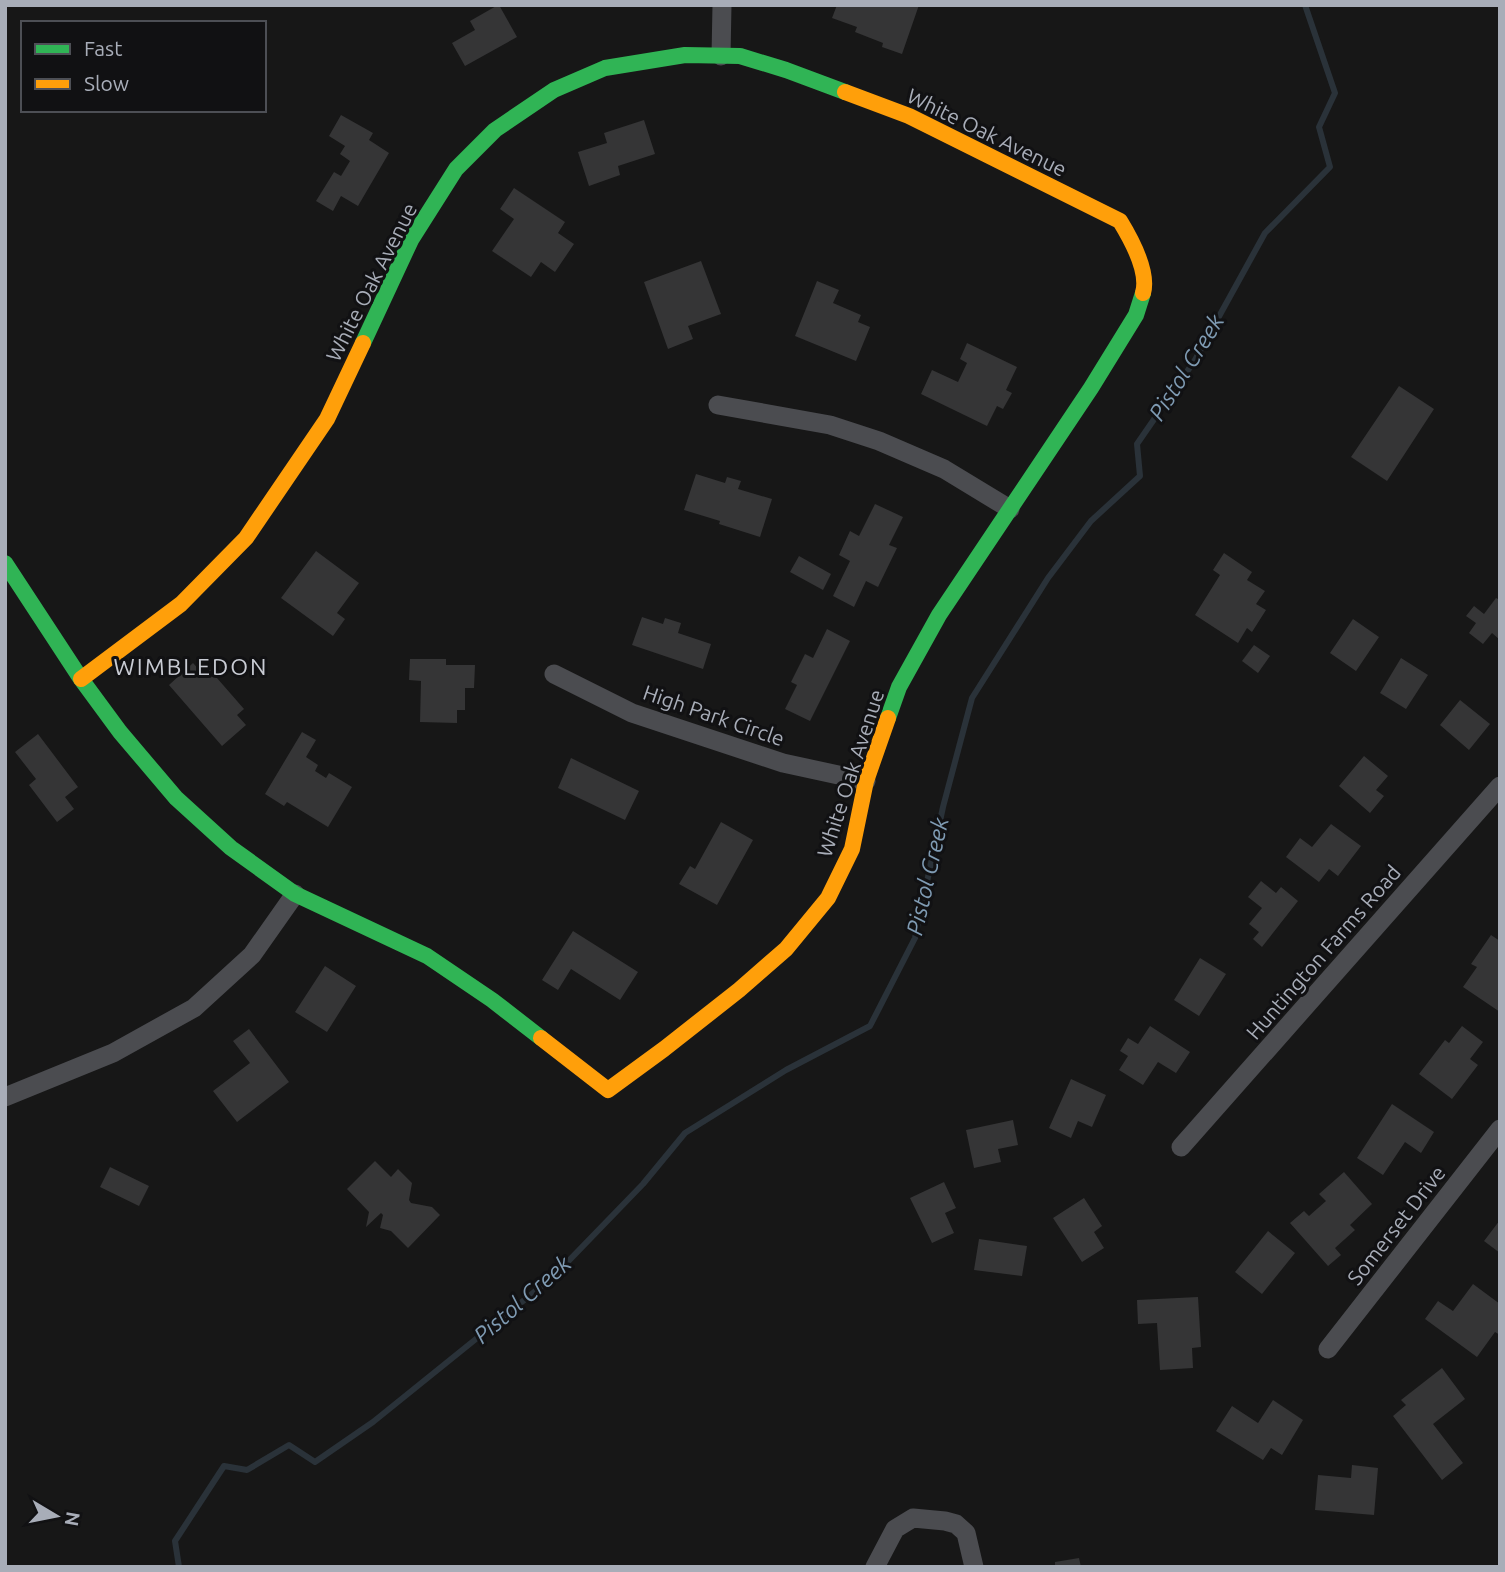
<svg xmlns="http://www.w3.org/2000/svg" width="1505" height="1572" font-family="Ubuntu,sans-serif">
	<rect width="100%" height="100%" fill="#171717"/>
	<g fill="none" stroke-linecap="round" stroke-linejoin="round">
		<path stroke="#2a3239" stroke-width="6" d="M 179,1567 L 175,1541 L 224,1466 L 247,1470 L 289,1445 L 315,1462 L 373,1422 L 554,1276 L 643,1184 L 685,1133 L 786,1070 L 870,1026 L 915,938 L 943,807 L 972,698 L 1048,578 L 1091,521 L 1140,476 L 1137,444 L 1195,360 L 1265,233 L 1330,167 L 1319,127 L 1335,93 L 1305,5"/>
	</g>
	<path fill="#353536" d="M 498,5 L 499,5 L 517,37 L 465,66 L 452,43 L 475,30 L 470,21 Z
		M 837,5 L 919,5 L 902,54 L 882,47 L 883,43 L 855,32 L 857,27 L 832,18 Z
		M 341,115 L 373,133 L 369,140 L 389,153 L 358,206 L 341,196 L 333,211 L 316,201 L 334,172 L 341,176 L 350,161 L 340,154 L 345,146 L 329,136 Z
		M 644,120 L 655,154 L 618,166 L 620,175 L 589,186 L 578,152 L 607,143 L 604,133 Z
		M 514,188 L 565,222 L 558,233 L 574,244 L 555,272 L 541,262 L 531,277 L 492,251 L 514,219 L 500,209 Z
		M 701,261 L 721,314 L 688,326 L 693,339 L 668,349 L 644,282 Z
		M 817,281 L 839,290 L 833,303 L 861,315 L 858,322 L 870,327 L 856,361 L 795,336 Z
		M 967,343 L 1017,367 L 1006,390 L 1012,393 L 1003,409 L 997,406 L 987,426 L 921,394 L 932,370 L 958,382 L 967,363 L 960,359 Z
		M 1399,386 L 1434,409 L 1387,481 L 1351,457 Z
		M 696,474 L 725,483 L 727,477 L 741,481 L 738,489 L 772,499 L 760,537 L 719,524 L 720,521 L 684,510 Z
		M 875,504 L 903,517 L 889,545 L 897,548 L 878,587 L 866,581 L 854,607 L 833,596 L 850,561 L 839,555 L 850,531 L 859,536 Z
		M 316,551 L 359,583 L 337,613 L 345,619 L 333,636 L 281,598 Z
		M 1224,553 L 1252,572 L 1247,580 L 1265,591 L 1256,604 L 1266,610 L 1252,632 L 1247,628 L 1238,643 L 1195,615 L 1220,575 L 1213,570 Z
		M 799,556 L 831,574 L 823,590 L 790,572 Z
		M 1496,598 L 1500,600 L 1500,640 L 1492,633 L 1483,644 L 1469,633 L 1476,623 L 1466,616 L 1474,606 L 1484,614 Z
		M 642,617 L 663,624 L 665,618 L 681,623 L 678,633 L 711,644 L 703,669 L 632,645 Z
		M 1353,619 L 1379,637 L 1356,671 L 1330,653 Z
		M 827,629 L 850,641 L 810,721 L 785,709 L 797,685 L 791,682 L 805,654 L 813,658 Z
		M 1254,645 L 1270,656 L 1258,673 L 1242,661 Z
		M 1401,658 L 1428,675 L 1406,709 L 1380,693 Z
		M 410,659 L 446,659 L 446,665 L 475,665 L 474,688 L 465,688 L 465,710 L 457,710 L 457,723 L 420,722 L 421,681 L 409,680 Z
		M 193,663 L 204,675 L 210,670 L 244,709 L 237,715 L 246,725 L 222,746 L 169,685 Z
		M 1460,700 L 1490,724 L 1469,750 L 1440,725 Z
		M 302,732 L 316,740 L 306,757 L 318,765 L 315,771 L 326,778 L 329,773 L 352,787 L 328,827 L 287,802 L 284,806 L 265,794 Z
		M 38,734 L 78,787 L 65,797 L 74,809 L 57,822 L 29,785 L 36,779 L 15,752 Z
		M 1364,756 L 1388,776 L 1376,790 L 1384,796 L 1370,813 L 1339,786 Z
		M 571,758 L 639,791 L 625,820 L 558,788 Z
		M 721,822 L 753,840 L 717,905 L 679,884 L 690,866 L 695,869 Z
		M 1331,824 L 1361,846 L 1338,876 L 1329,869 L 1319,882 L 1286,857 L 1300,838 L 1312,847 Z
		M 1261,881 L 1276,893 L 1281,887 L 1298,901 L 1262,947 L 1253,939 L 1259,932 L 1249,924 L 1262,908 L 1248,897 Z
		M 573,931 L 638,972 L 620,1000 L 571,969 L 558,990 L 542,980 Z
		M 1491,935 L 1500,941 L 1500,1012 L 1463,987 L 1477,967 L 1471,964 Z
		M 1200,958 L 1226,974 L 1199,1016 L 1174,1000 Z
		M 325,966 L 356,986 L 327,1032 L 295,1012 Z
		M 1150,1026 L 1190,1052 L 1176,1073 L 1158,1062 L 1143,1085 L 1119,1070 L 1128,1056 L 1120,1051 L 1128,1038 L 1138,1044 Z
		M 1462,1026 L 1483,1042 L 1470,1059 L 1478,1065 L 1452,1099 L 1419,1074 L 1445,1040 L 1449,1043 Z
		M 249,1029 L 289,1082 L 237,1122 L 213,1091 L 250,1063 L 233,1041 Z
		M 1071,1079 L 1106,1095 L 1092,1127 L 1078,1121 L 1071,1138 L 1049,1128 Z
		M 1392,1104 L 1434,1132 L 1421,1153 L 1405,1142 L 1383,1175 L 1357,1158 Z
		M 1013,1120 L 1018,1145 L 998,1149 L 1001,1162 L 974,1168 L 966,1130 Z
		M 375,1161 L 391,1177 L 398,1169 L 412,1183 L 409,1200 L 411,1203 L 432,1207 L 440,1215 L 408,1248 L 391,1231 L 380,1228 L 383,1215 L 381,1213 L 366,1227 L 369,1212 L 347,1189 Z
		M 110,1167 L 149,1186 L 139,1206 L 100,1187 Z
		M 1344,1172 L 1372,1204 L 1350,1225 L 1355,1230 L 1335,1248 L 1341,1255 L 1328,1266 L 1290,1223 L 1304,1211 L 1309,1216 L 1326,1201 L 1319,1194 Z
		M 944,1182 L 956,1208 L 945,1213 L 954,1233 L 932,1243 L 910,1198 Z
		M 1084,1198 L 1102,1226 L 1094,1232 L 1104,1248 L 1082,1262 L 1053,1218 Z
		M 1500,1220 L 1500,1253 L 1484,1241 Z
		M 1268,1231 L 1295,1253 L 1262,1294 L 1235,1272 Z
		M 979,1239 L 1027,1246 L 1022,1276 L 974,1270 Z
		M 1473,1284 L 1500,1304 L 1500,1335 L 1495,1332 L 1477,1357 L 1425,1319 L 1438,1301 L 1453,1311 Z
		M 1198,1297 L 1201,1347 L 1192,1348 L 1193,1368 L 1160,1370 L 1157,1323 L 1138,1324 L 1137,1300 Z
		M 1442,1368 L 1465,1399 L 1433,1424 L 1463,1463 L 1442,1480 L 1393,1416 L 1406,1405 L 1401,1400 Z
		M 1273,1400 L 1303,1420 L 1282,1455 L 1271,1448 L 1263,1460 L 1216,1431 L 1232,1406 L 1258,1423 Z
		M 1352,1465 L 1378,1468 L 1374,1515 L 1315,1510 L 1318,1475 L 1351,1478 Z
		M 1079,1558 L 1081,1567 L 1055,1567 L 1055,1562 Z"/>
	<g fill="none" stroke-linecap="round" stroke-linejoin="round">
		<path stroke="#4b4c50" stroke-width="19" d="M 721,56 L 722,5
			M 718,405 L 830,425 L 879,441 L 944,469 L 1010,509
			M 554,674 L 632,713 L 783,763 L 866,781
			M 5,1097 L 113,1053 L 194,1008 L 252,955 L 295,894
			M 1181,1147 L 1500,786
			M 1328,1349 L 1500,1129
			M 875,1567 L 895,1529 L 913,1518 L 945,1521 L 956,1524 L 966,1533 L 974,1567"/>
		<path stroke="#30b455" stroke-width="16" d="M 363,343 L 411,240 L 456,169 L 495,130 L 554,90 L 605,68 L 685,55 L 740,56 L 786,70 L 845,92
			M 5,563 L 81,679 L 120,732 L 176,798 L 231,848 L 295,894 L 427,956 L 492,1000 L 541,1038
			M 888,718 L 899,687 L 939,615 L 1091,388 L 1136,315 L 1143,293"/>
		<path stroke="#ff9f0a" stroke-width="16" d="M 845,92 L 909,116 L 1120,221 C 1131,239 1149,272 1143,293
			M 81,679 L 181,604 L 246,538 L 327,419 L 363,343
			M 541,1038 L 608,1090 L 664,1049 L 739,990 L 786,949 L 828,898 L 852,849 L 866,781 L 888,718"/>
	</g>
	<g text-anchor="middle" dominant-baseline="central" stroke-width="6" stroke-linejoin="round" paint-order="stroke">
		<g font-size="21" fill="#a8adb8" stroke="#111113">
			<text transform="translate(987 132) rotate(26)">White Oak Avenue</text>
			<text transform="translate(371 282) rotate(-63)">White Oak Avenue</text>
			<text transform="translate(714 715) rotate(19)">High Park Circle</text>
			<text transform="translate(850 773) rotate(-72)">White Oak Avenue</text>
			<text transform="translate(1323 952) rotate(-49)">Huntington Farms Road</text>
			<text transform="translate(1396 1225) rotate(-52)">Somerset Drive</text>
		</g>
		<g font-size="23" font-style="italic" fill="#7f9bb3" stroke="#111113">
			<text transform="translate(1186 367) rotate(-58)">Pistol Creek</text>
			<text transform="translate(927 876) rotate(-77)">Pistol Creek</text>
			<text transform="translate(522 1299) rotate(-41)">Pistol Creek</text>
		</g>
		<g font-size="23" letter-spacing="2" fill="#c9ccd4" stroke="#111113">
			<text x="191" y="666">WIMBLEDON</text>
		</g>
	</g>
	<rect width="1505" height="1572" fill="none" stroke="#a8adb8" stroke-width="14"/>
	<rect x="21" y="21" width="245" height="91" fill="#111113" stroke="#4d4f55" stroke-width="2"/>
	<rect x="35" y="44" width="35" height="10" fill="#30b455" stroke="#4d4f55" stroke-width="2"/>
	<text x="84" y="56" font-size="21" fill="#a8adb8">Fast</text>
	<rect x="35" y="79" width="35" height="10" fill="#ff9f0a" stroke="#4d4f55" stroke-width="2"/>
	<text x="84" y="91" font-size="21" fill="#a8adb8">Slow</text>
	<g transform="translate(56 1516) rotate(100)" stroke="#111113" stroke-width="5" paint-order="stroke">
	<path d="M0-5L12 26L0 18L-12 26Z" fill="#a8adb8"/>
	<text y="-10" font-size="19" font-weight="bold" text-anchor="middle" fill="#a8adb8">N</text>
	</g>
</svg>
